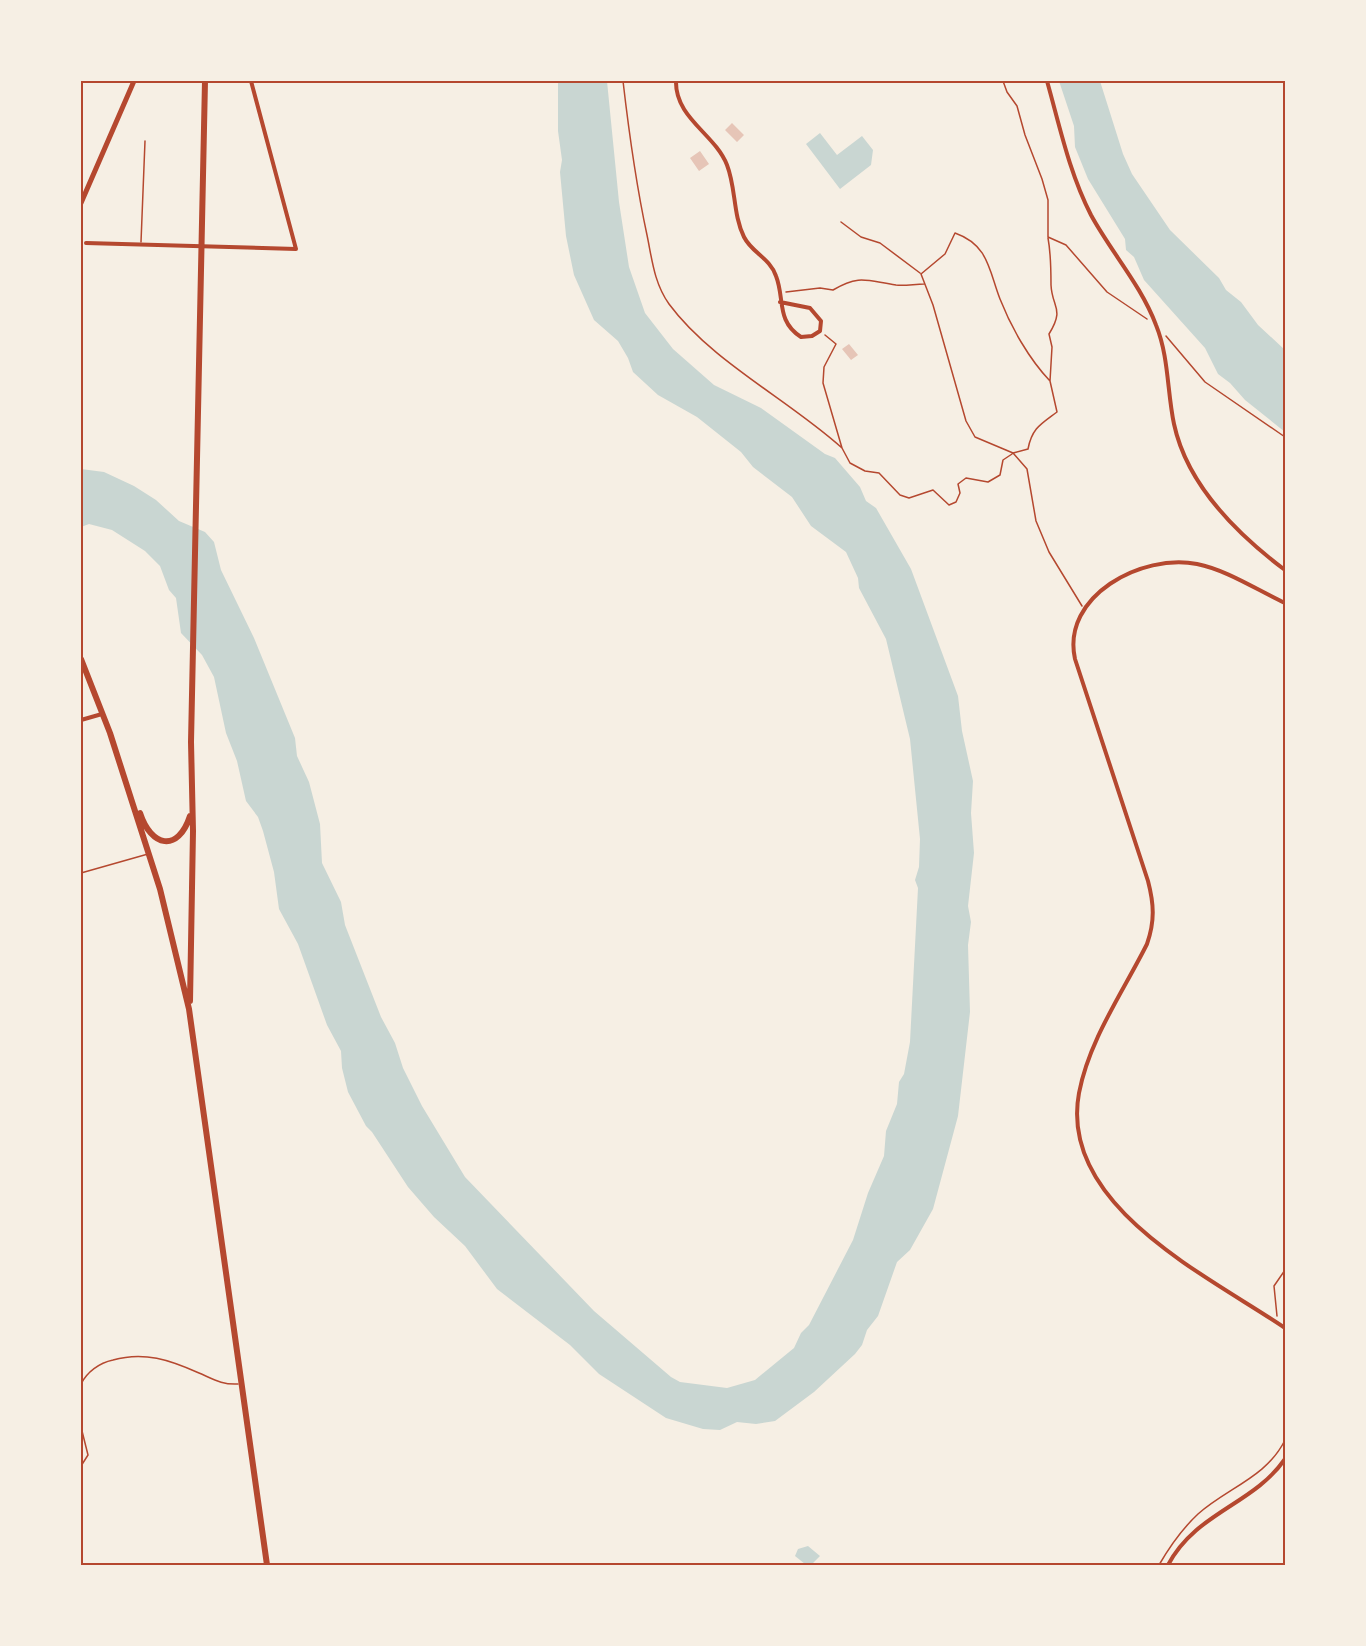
<svg xmlns="http://www.w3.org/2000/svg" width="1366" height="1646" font-family="Arial,sans-serif">
	<rect width="100%" height="100%" fill="#f6efe4"/>
	<path fill="#c9d6d2" d="M 558,81 L 607,81 L 619,202 L 629,267 L 645,313 L 673,349 L 714,385 L 761,408 L 825,454 L 835,458 L 860,487 L 866,501 L 876,508 L 911,569 L 958,696 L 962,731 L 973,781 L 971,813 L 974,853 L 968,906 L 971,922 L 968,945 L 970,1012 L 958,1116 L 933,1209 L 910,1250 L 897,1262 L 878,1316 L 867,1330 L 862,1345 L 855,1354 L 814,1392 L 775,1421 L 756,1424 L 737,1422 L 720,1430 L 703,1429 L 666,1418 L 599,1374 L 570,1345 L 497,1289 L 465,1246 L 434,1217 L 408,1187 L 372,1132 L 366,1126 L 348,1092 L 342,1068 L 341,1051 L 327,1025 L 298,944 L 279,909 L 274,872 L 263,831 L 258,817 L 246,801 L 237,761 L 226,733 L 214,677 L 202,655 L 181,633 L 176,598 L 169,590 L 160,566 L 145,551 L 112,530 L 89,524 L 81,527 L 81,469 L 104,472 L 134,486 L 156,500 L 179,521 L 205,532 L 214,542 L 221,570 L 254,638 L 295,738 L 297,756 L 309,782 L 320,824 L 322,863 L 341,902 L 345,925 L 381,1017 L 395,1043 L 403,1068 L 422,1106 L 465,1177 L 594,1311 L 671,1377 L 680,1382 L 727,1388 L 755,1380 L 794,1348 L 801,1333 L 809,1325 L 853,1240 L 868,1193 L 884,1156 L 886,1131 L 897,1104 L 899,1082 L 904,1074 L 910,1042 L 918,888 L 915,880 L 919,867 L 920,839 L 910,739 L 886,639 L 859,588 L 858,578 L 846,552 L 811,526 L 792,497 L 753,467 L 741,452 L 697,417 L 658,395 L 633,372 L 628,358 L 618,341 L 594,320 L 574,275 L 566,236 L 560,172 L 562,160 L 558,131 Z
		M 1059,81 L 1100,81 L 1123,154 L 1132,174 L 1170,230 L 1219,278 L 1226,290 L 1241,302 L 1258,325 L 1285,350 L 1285,432 L 1245,400 L 1230,383 L 1218,374 L 1205,348 L 1144,280 L 1134,257 L 1126,250 L 1125,239 L 1088,179 L 1075,147 L 1074,126 Z
		M 820,133 L 837,155 L 862,136 L 873,150 L 871,165 L 840,189 L 806,144 Z
		M 808,1546 L 820,1556 L 811,1565 L 805,1564 L 795,1556 L 798,1549 Z"/>
	<path fill="#e6c5b7" d="M 732,123 L 744,135 L 737,142 L 725,130 Z
		M 700,151 L 709,164 L 699,171 L 690,158 Z
		M 849,344 L 858,355 L 851,360 L 842,349 Z"/>
	<g fill="none" stroke-linecap="round" stroke-linejoin="round">
		<path stroke="#b5482f" stroke-width="1.5" d="M 623,81 C 629,133 636,184 647,235 C 652,259 654,283 669,304 C 711,361 789,400 842,448 L 823,383 L 824,367 L 836,344 L 825,335
			M 1003,81 L 1007,92 L 1017,106 L 1025,135 L 1042,179 L 1048,200 L 1048,237 L 1066,245 L 1107,292 L 1147,319
			M 841,222 L 861,237 L 880,243 L 920,273
			M 1048,238 C 1051,254 1051,269 1051,285 C 1052,308 1065,308 1049,334 L 1052,347 L 1050,381 L 1057,412 C 1041,424 1032,428 1028,449 L 1013,453 L 1027,469 L 1036,521 L 1049,552 L 1082,606
			M 786,292 L 820,288 L 833,290 C 860,274 867,281 896,285 C 905,286 915,284 924,284
			M 1166,336 L 1205,382 L 1285,437
			M 842,448 L 850,463 L 865,471 L 879,473 L 900,495 L 909,498 L 933,490 L 949,505 L 956,502 L 960,493 L 958,484 L 966,478 L 988,482 L 1000,475 L 1003,460 L 1012,454
			M 1013,453 L 975,437 L 966,421 L 933,305 L 921,274 L 945,254 L 955,233 C 989,245 989,271 1000,299 C 1011,327 1029,359 1050,381
			M 1277,1316 L 1274,1286 L 1285,1270
			M 1159,1565 C 1170,1546 1182,1529 1198,1514 C 1227,1488 1267,1477 1285,1440"/>
		<path stroke="#b5482f" stroke-width="1.5" d="M 141,242 L 145,141
			M 81,873 L 148,854
			M 81,1384 C 87,1372 99,1363 113,1360 C 144,1351 170,1360 199,1373 C 213,1379 222,1385 238,1384
			M 81,1427 L 88,1455 L 81,1466"/>
		<path stroke="#b5482f" stroke-width="4" d="M 676,81 C 675,118 715,134 727,165 C 736,188 733,215 744,237 C 752,253 770,258 776,276 C 785,299 776,321 801,337 L 812,336 L 820,331 L 821,321 L 810,308 L 780,302
			M 1047,81 C 1060,127 1069,172 1091,215 C 1111,252 1141,285 1156,325 C 1169,357 1167,391 1174,424 C 1187,485 1237,534 1285,570
			M 86,243 L 296,249 L 251,81
			M 1285,603 C 1257,590 1227,570 1197,564 C 1142,553 1061,596 1075,659 L 1148,881 C 1154,904 1155,921 1147,944 C 1123,992 1089,1040 1079,1093 C 1058,1206 1209,1276 1285,1328
			M 81,720 L 102,714
			M 1168,1565 C 1196,1512 1253,1505 1285,1459"/>
		<path stroke="#b5482f" stroke-width="5" d="M 81,203 L 134,81"/>
		<path stroke="#b5482f" stroke-width="6" d="M 81,659 L 110,733 L 160,889 L 189,1009 L 267,1565
			M 140,813 C 151,847 178,853 190,816
			M 190,1001 L 193,831 L 191,742 L 205,81"/>
	</g>
	<rect width="1366" height="1646" fill="none" stroke="#f6efe4" stroke-width="165"/>
	<rect x="82" y="82" width="1202" height="1482" fill="none" stroke="#b5482f" stroke-width="2"/>
</svg>
